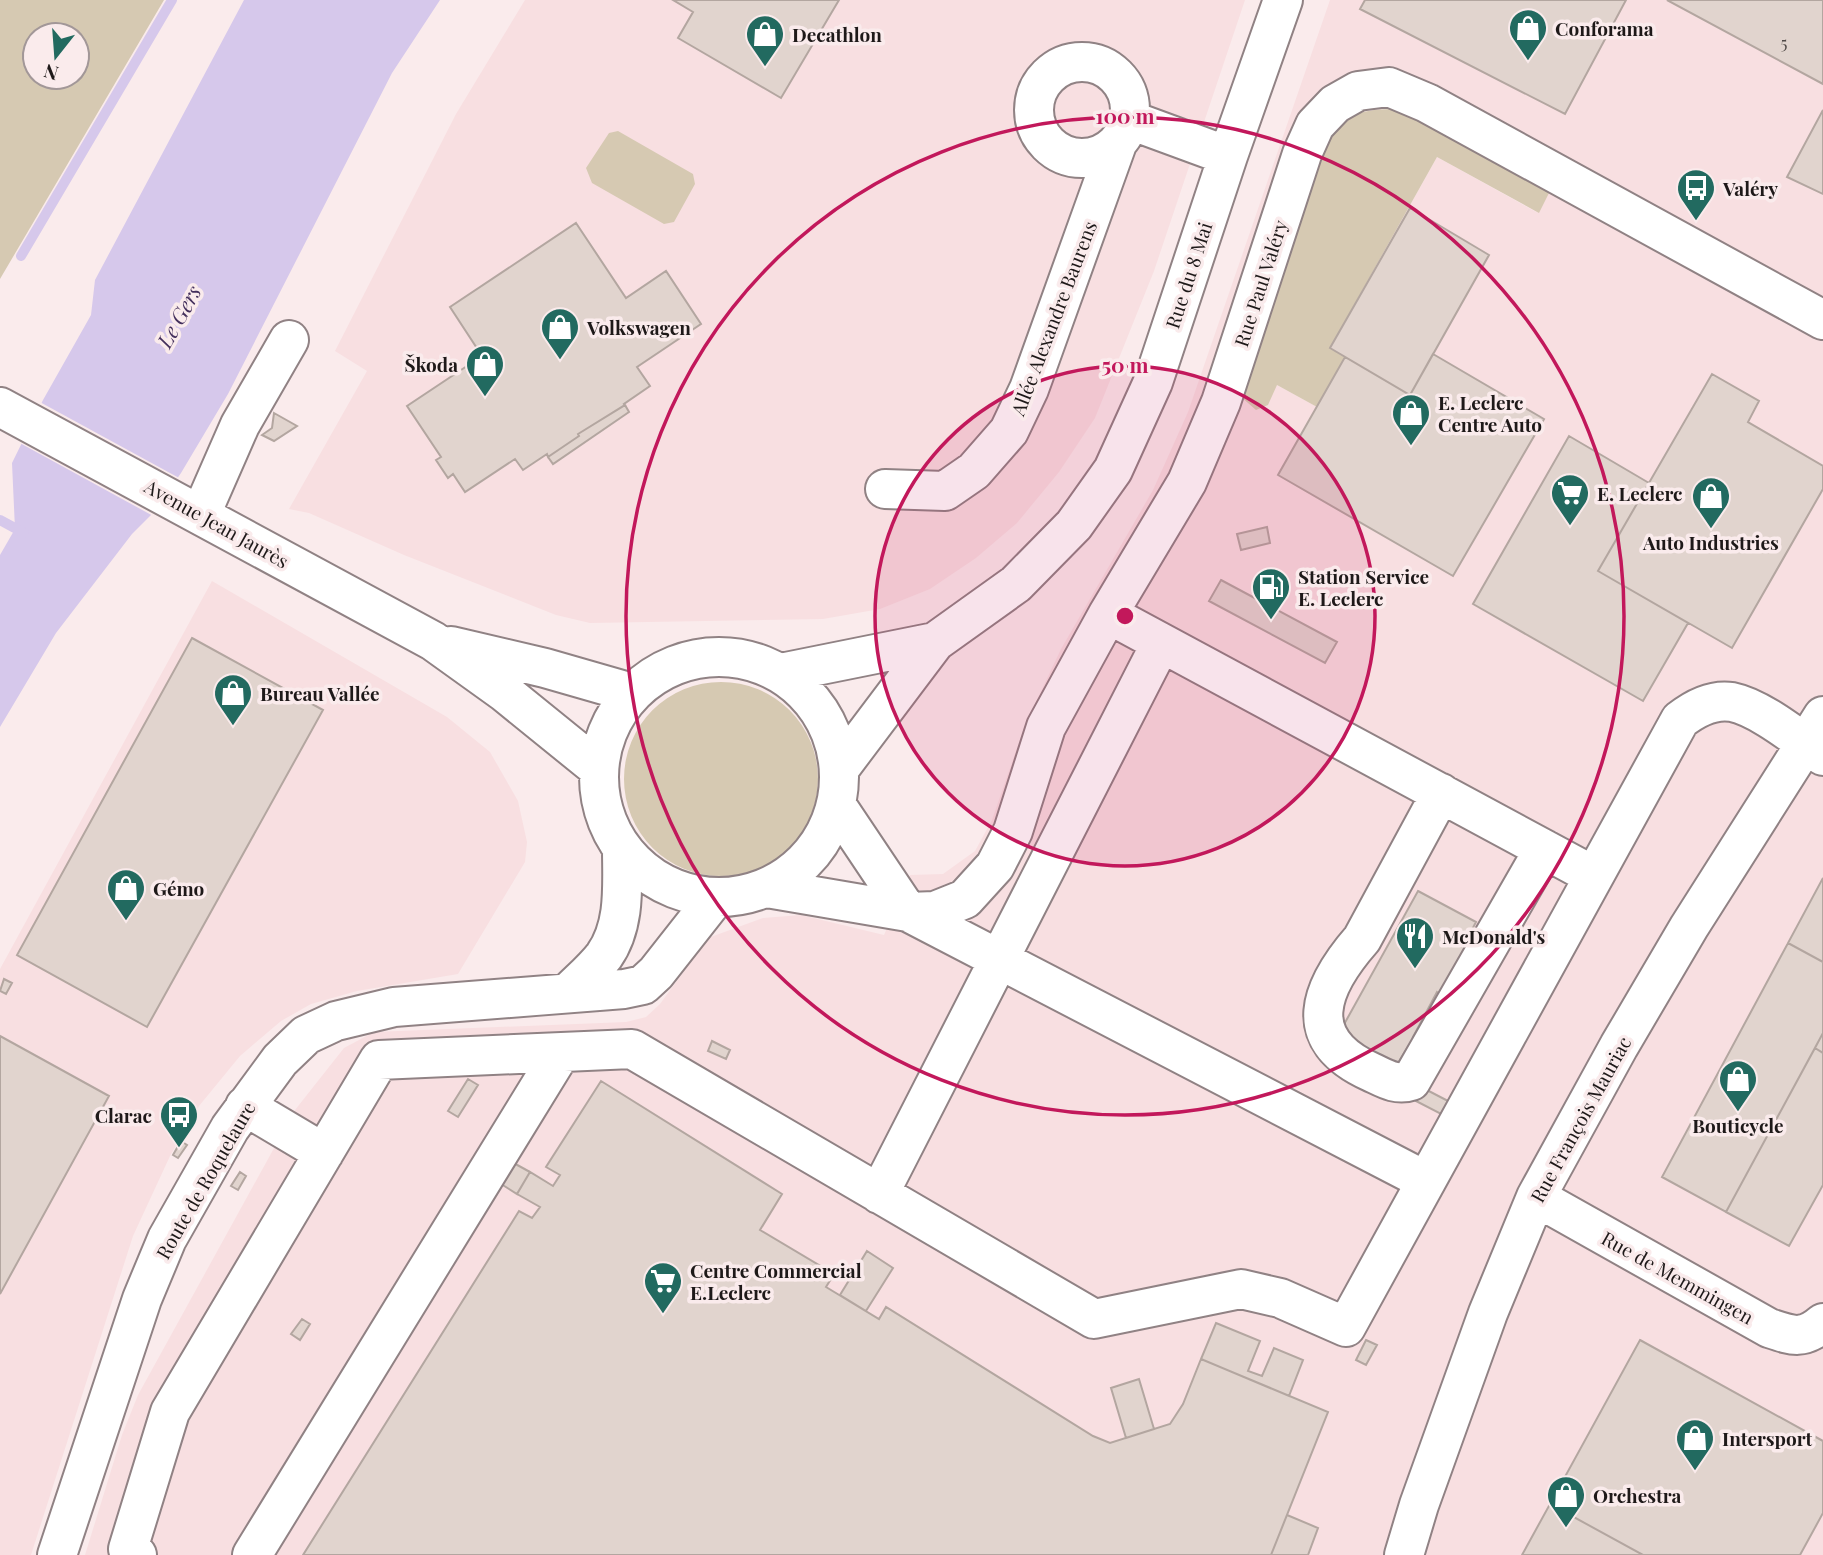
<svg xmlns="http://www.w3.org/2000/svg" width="1823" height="1555" font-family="'Playfair Display',serif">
	<rect width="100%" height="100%" fill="#faebec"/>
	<path fill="#f8dfe1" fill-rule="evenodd" d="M 525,0 L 1245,0 L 1154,271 L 1095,418 L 1059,472 L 1017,523 L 976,558 L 930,589 L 880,609 L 823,619 L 590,623 L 556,615 L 404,555 L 309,513 L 289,509 L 367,371 L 335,351 L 456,114 Z
		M 1330,0 L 1823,0 L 1823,1555 L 85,1555 L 122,1435 L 138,1395 L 295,1110 L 344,1048 L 374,1032 L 626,1022 L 646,1017 L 660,1004 L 708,938 L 763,918 L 801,915 L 884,935 L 910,875 L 943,874 L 975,851 L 992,820 L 1025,725 L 1061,649 L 1153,490 L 1188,412 ZM 1390,109 L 1538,213 L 1437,157 L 1330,348 L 1345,358 L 1317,407 L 1277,385 L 1259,339 L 1328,141 L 1350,116 L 1369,110 Z
		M 212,581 L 447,717 L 490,752 L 518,801 L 527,842 L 525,862 L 458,974 L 357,991 L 311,1004 L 281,1021 L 240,1056 L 199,1106 L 170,1156 L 133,1236 L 31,1555 L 0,1555 L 0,969 Z"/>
	<path fill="#d6c9b2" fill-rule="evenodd" d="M 0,0 L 164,0 L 0,279 ZM 35,35 L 77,35 L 77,77 L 35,77 Z
		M 1390,109 L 1410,114 L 1550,191 L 1539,213 L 1437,157 L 1330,348 L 1345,357 L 1317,407 L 1277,385 L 1268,405 L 1256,410 L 1240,396 L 1328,141 C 1346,114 1359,110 1390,109 Z
		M 618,131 L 693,174 L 695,184 L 674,222 L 664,224 L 592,183 L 586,168 L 609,133 Z
		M624 779a97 97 0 1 1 194 0a97 97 0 1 1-194 0Z"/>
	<path fill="#d6c8eb" d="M 244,0 L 440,0 L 392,73 L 228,394 L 181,473 L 153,513 L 132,534 L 56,633 L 0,727 L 0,555 L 15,529 L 12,463 L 43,400 L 91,315 L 95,280 Z"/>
	<path fill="#faebec" d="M 38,401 L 181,479 L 155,517 L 18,442 Z"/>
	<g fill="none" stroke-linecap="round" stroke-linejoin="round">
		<path stroke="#d6c8eb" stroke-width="10" d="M 21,256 L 172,0
			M 0,520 L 24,533"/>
	</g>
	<path fill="#e1d4ce" stroke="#b3a6a0" stroke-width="2" d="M 673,0 L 839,0 L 781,98 L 678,38 L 693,12 Z
		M 1365,0 L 1626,0 L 1565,114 L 1360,9 Z
		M 1667,0 L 1823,0 L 1823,84 Z
		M 1823,110 L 1823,194 L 1787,177 Z
		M 1410,208 L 1489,255 L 1410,395 L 1330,348 Z
		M 576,223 L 626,298 L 666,271 L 701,324 L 637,367 L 650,386 L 624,404 L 625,405 L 578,434 L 579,436 L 548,457 L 547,454 L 523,470 L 515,459 L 465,492 L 453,474 L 448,478 L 436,460 L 441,457 L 407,406 L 482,356 L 450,307 Z
		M 1433,354 L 1544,419 L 1453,576 L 1278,475 L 1345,357 L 1410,395 Z
		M 1712,374 L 1759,401 L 1748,422 L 1823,466 L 1823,489 L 1732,648 L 1598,571 Z
		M 625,405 L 629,412 L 553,464 L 548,457 L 579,436 L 578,434 Z
		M 274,413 L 297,426 L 274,441 L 262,435 L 272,428 Z
		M 1569,436 L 1649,483 L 1598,571 L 1688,623 L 1643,701 L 1473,604 Z
		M 1267,527 L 1270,543 L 1241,550 L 1237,534 Z
		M 1221,580 L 1337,642 L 1325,663 L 1209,601 Z
		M 192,638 L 323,710 L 147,1027 L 17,955 Z
		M 1823,878 L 1823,962 L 1788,943 Z
		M 1418,891 L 1476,922 L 1464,945 L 1468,947 L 1442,996 L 1437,992 L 1413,1037 L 1418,1039 L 1413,1047 L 1409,1045 L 1395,1068 L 1337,1037 Z
		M 1788,943 L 1823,962 L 1823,1033 L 1726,1212 L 1662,1177 Z
		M 4,979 L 12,983 L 6,994 L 0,991 Z
		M 1823,1033 L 1823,1053 L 1815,1048 Z
		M 0,1036 L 109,1096 L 0,1294 Z
		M 712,1041 L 730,1050 L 726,1059 L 708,1051 Z
		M 1815,1048 L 1823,1053 L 1823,1185 L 1789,1246 L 1726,1212 Z
		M 468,1079 L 478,1085 L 458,1117 L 448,1111 Z
		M 601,1081 L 782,1194 L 760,1230 L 834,1274 L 826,1287 L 879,1319 L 886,1307 L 1093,1436 L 1110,1443 L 1170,1424 L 1183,1404 L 1201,1359 L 1328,1412 L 1271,1555 L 303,1555 L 519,1211 L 532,1218 L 540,1207 L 517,1194 L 530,1172 L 553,1186 L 560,1175 L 546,1167 Z
		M 1423,1088 L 1450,1102 L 1443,1115 L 1416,1101 Z
		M 181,1141 L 187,1145 L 178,1158 L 173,1155 Z
		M 510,1161 L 530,1172 L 517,1194 L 498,1182 Z
		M 240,1172 L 246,1176 L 238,1190 L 231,1186 Z
		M 867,1251 L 893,1268 L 866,1311 L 840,1295 Z
		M 302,1319 L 310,1324 L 300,1340 L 291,1334 Z
		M 1216,1323 L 1260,1341 L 1248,1371 L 1262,1376 L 1274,1348 L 1303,1360 L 1289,1396 L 1201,1359 Z
		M 1366,1340 L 1377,1345 L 1366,1365 L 1356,1360 Z
		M 1640,1340 L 1823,1441 L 1823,1513 L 1800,1555 L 1643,1555 L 1550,1504 Z
		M 1139,1379 L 1154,1429 L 1126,1438 L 1111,1388 Z
		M 1550,1504 L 1643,1555 L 1522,1555 Z
		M 1287,1515 L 1318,1528 L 1308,1555 L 1271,1555 Z"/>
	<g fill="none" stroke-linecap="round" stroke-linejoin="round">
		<defs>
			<path id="minor" d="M1034 110a48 48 0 1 1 96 0a48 48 0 1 1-96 0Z
				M 1130,120 L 1228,156
				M 0,407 L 433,641 L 504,692 L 599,769
				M 885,489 L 945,491 L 974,471 L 1009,431 L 1029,389 L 1117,144
				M 201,514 L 240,425 L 289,340
				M 1108,614 L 1594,876
				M 451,646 L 545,668 L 632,693
				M599 777a120 120 0 1 1 240 0a120 120 0 1 1-240 0Z
				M 781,673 L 935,642
				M 840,768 L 935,642 L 1016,584 L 1074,525 L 1113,470 L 1153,382 L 1228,156 L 1283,0
				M 1441,793 L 1362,939 C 1320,987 1298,1039 1371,1072 C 1384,1078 1396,1086 1411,1081 L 1544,849
				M 837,806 L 908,912 L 1426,1181
				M 767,888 L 908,912 L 935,911 L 965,899 L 995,866 L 1013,831 L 1046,727 L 1108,614 L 1187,482 L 1221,402 L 1302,154 L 1315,125 L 1335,104 L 1358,91 L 1389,87 L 1427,103 L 1823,320
				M 569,992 C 580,981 594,969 604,956 C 626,925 622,885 622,849
				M 245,1106 L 324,1153
				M 879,1194 L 1161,643
				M 1536,1197 L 1769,1328 C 1793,1336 1803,1340 1823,1323
				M 57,1555 L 142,1299 L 167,1239 L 230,1128 L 280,1060 L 306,1035 L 336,1021 L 394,1007 L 624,989 L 643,985 L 656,973 L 715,898
				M 137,1555 L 128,1549 L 170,1412 L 379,1060 L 632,1049 L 1094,1319 L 1241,1289 L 1280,1298 L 1346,1327 L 1680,720 C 1694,709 1713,699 1732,702 C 1761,708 1798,739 1823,756
				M 252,1555 L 561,1052
				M 1404,1555 L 1419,1505 L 1488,1313 L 1536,1197 L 1619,1046 L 1689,927 L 1823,716"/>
		</defs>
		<use href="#minor" stroke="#908284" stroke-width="42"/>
		<use href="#minor" stroke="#fff" stroke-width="38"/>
	</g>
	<circle cx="1125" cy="616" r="250" fill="#c2185b" fill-opacity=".12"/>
	<g fill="none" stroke="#c2185b" stroke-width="3.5">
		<circle cx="1125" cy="616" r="250"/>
		<circle cx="1125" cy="616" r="499"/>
	</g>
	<defs>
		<symbol id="shop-pin" viewBox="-11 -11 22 30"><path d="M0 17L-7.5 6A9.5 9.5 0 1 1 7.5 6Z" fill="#226a60" stroke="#faebec"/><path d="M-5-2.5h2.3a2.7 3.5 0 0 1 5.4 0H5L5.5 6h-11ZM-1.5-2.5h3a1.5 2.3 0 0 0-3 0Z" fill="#fff"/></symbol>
		<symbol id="bus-pin" viewBox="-11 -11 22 30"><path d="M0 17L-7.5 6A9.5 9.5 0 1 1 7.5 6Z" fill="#226a60" stroke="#faebec"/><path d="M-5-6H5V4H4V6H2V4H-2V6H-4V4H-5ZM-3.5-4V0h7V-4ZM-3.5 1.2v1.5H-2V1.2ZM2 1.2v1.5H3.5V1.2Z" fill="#fff"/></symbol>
		<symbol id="supermarket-pin" viewBox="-11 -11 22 30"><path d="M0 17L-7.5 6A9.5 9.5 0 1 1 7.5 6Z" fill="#226a60" stroke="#faebec"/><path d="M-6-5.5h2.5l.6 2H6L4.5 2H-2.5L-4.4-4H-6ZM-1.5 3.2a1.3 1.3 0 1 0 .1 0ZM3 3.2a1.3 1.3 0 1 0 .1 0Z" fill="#fff"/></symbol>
		<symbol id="fuel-pin" viewBox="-11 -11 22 30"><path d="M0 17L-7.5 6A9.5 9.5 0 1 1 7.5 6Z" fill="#226a60" stroke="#faebec"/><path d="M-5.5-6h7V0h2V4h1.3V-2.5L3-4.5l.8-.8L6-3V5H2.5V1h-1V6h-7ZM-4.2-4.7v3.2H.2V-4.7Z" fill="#fff"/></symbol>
		<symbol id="restaurant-pin" viewBox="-11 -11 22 30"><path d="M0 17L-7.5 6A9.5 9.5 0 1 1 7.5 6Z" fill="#226a60" stroke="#faebec"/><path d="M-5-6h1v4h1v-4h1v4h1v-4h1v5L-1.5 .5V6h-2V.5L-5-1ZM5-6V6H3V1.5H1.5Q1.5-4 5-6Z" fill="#fff"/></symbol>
	</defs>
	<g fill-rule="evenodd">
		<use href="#shop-pin" x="1506" y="6" width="44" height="60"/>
		<use href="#shop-pin" x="743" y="12" width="44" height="60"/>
		<use href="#bus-pin" x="1674" y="166" width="44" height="60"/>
		<use href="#shop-pin" x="538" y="305" width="44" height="60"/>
		<use href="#shop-pin" x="463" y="342" width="44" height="60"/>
		<use href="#shop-pin" x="1389" y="391" width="44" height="60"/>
		<use href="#supermarket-pin" x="1548" y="471" width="44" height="60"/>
		<use href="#shop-pin" x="1689" y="474" width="44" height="60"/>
		<use href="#fuel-pin" x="1249" y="565" width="44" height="60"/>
		<use href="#shop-pin" x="211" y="671" width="44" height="60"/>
		<use href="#shop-pin" x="104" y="866" width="44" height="60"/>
		<use href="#restaurant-pin" x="1393" y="914" width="44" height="60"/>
		<use href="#shop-pin" x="1716" y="1057" width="44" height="60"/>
		<use href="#bus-pin" x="157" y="1093" width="44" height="60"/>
		<use href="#supermarket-pin" x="641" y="1259" width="44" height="60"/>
		<use href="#shop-pin" x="1673" y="1416" width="44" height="60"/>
		<use href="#shop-pin" x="1544" y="1473" width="44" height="60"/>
	</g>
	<g text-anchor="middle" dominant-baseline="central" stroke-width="7" stroke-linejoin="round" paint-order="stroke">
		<g font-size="16" fill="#4f4846">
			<text x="1784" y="42">5</text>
		</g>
		<g font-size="19" font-weight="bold" fill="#1e1919" stroke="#faebec" text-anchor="start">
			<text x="1555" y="28">Conforama</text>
			<text x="792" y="34">Decathlon</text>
			<text x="1723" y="188">Valéry</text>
			<text x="587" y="327">Volkswagen</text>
			<text x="458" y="364" text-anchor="end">Škoda</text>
			<text x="1438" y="402">E. Leclerc<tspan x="1438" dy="22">Centre Auto</tspan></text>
			<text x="1597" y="493">E. Leclerc</text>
			<text x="1711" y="542" text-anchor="middle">Auto Industries</text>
			<text x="1298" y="576">Station Service<tspan x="1298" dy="22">E. Leclerc</tspan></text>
			<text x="260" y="693">Bureau Vallée</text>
			<text x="153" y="888">Gémo</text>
			<text x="1442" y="936">McDonald's</text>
			<text x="152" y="1115" text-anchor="end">Clarac</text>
			<text x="1738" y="1125" text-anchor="middle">Bouticycle</text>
			<text x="690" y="1270">Centre Commercial<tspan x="690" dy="22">E.Leclerc</tspan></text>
			<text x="1722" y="1438">Intersport</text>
			<text x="1593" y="1495">Orchestra</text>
		</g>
		<g font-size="19" fill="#1e1919" stroke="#faebec">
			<text transform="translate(1188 275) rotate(-72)">Rue du 8 Mai</text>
			<text transform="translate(1260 283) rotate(-72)">Rue Paul Valéry</text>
			<text transform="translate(1053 318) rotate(-69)">Allée Alexandre Baurens</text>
			<text transform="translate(217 523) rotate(29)">Avenue Jean Jaurès</text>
			<text transform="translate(1580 1119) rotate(-61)">Rue François Mauriac</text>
			<text transform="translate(205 1180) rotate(-60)">Route de Roquelaure</text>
			<text transform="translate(1678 1277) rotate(29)">Rue de Memmingen</text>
		</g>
		<g font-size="21" font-style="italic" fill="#442f5c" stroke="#faebec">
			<text transform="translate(178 316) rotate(-61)">Le Gers</text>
		</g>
	</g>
	<circle cx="1125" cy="616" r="10" fill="#c2185b" stroke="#faebec" stroke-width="3.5"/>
	<g font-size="21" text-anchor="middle" font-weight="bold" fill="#c2185b" stroke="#faebec" stroke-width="7" stroke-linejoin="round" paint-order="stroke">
		<text x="1125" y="124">100 m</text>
		<text x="1125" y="373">50 m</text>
	</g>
	<g transform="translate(56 56) rotate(197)"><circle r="33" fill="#faebec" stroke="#a29798" stroke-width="2"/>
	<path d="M0-5L12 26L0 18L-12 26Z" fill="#226a60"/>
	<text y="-10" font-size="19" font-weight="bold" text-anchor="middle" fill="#1e1919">N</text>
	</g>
</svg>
